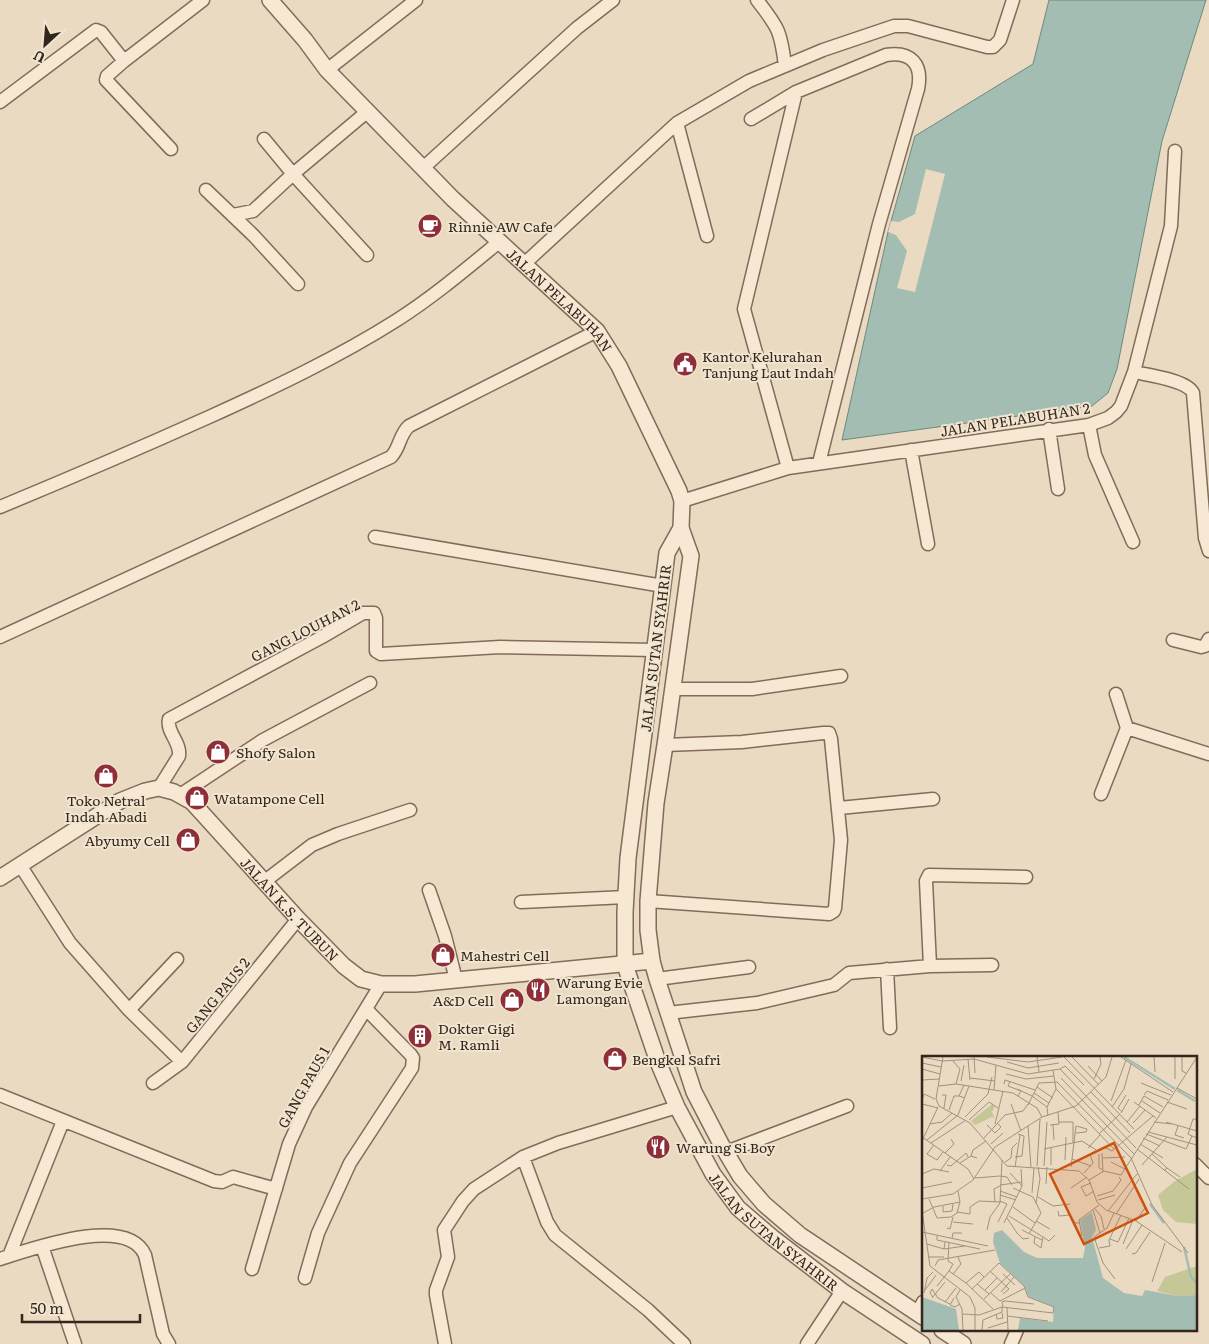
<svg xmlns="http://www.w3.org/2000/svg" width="1209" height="1344" font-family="Literata,serif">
	<rect width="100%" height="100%" fill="#eadac1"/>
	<path fill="#a3bdb3" stroke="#6b8a7f" d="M 1049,0 L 1206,0 L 1162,141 L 1117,369 L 1108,393 L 1092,406 L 842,440 L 888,232 L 915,136 L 1033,64 Z"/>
	<path fill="#eadac1" d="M 926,169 L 945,174 L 915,292 L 897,288 L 907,251 L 896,235 L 888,232 L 891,221 L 899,222 L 915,214 Z"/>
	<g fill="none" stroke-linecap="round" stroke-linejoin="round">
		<defs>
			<path id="minor" d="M 757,0 C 778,27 781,31 785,66
				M 124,61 L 107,76 L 106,80 L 171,149
				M 327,70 L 416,0
				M 0,102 L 96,30 L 101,32 L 124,61 L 203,0
				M 751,119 L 796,92 L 886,55 C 911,51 923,64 918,89 L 879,224 L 819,463
				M 677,123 L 707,236
				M 264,139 L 293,174 L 367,255
				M 423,168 L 577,28 L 613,0
				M 206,190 L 254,236 L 298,284
				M 233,215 L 253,211 L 293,174 L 368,111
				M 524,264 L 677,123 L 749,81 L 823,50 L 894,26 L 908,26 L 987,47 L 993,47 L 1000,40 L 1013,0
				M 1134,372 C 1148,375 1187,380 1193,393 L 1205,538 L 1209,551
				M 1089,425 L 1095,455 L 1133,542
				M 1049,429 L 1058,489
				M 911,450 L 928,544
				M 788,468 L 744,309 L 796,92
				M 682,501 L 788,468 L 1089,425 L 1108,418 L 1116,412 L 1121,406 L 1134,372 L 1171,226 L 1175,151
				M 0,507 C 70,478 140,448 209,417 C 273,388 337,358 397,320 C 433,297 466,269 499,242
				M 375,537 L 663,586
				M 0,637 L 391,457 C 400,448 399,435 409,426 L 597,331
				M 1173,640 L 1201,647 L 1205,646 L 1209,639
				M 672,689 L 752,689 L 841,676
				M 1127,728 L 1209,754
				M 159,788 L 179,756 C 181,742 166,732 169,719 L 322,637 L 363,613 L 374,613 L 376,618 L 376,651 L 381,654 L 500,647 L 655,650
				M 1101,794 L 1127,728 L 1116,694
				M 180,795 L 263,740 L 370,683
				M 839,808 L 933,799
				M 20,865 L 70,943 L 129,1010 L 182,1062
				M 265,881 L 312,845 L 338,834 L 410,810
				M 429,890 L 445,936 L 456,980
				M 648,901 L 829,914 L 834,911 L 835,908 L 841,840 L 831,739 L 829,733 L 823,733 L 742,742 L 665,745
				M 521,902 L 626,897
				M 930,966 L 926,881 L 929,875 L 1026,877
				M 887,969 L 890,1028
				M 657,979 L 749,967
				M 129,1010 L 177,959
				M 668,1013 L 757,1003 L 834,985 L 849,973 L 930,966 L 992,965
				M 153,1083 L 182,1062 L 298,919
				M 0,1095 L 214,1181 L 222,1182 L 233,1177 L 276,1189
				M 726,1152 L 847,1106
				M 523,1157 L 547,1222 L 555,1235 L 648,1310 L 684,1344
				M 1195,1164 L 1209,1178
				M 42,1246 L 75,1344
				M 9,1256 L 63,1121
				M 0,1259 C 32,1249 127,1214 145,1255 L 163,1334 L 169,1344
				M 252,1269 L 289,1144 L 306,1107 L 381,984
				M 305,1278 L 318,1233 L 350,1163 L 412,1068 L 413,1058 L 411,1055 L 366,1009
				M 917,1313 L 923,1302
				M 445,1344 L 436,1295 L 436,1290 L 448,1257 L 444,1230 L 463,1201 L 474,1189 L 523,1157 L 558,1143 L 677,1107
				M 807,1344 L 842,1291
				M 1011,1344 L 1017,1330"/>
			<g id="tertiary">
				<path id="s1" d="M 270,0 L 305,40 L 327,70 L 453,199 L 597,331 L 619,366 L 679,491 L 682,501 L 681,528 L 691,556 L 665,745 L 656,803 L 648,901 L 648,930 L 652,961 L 657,979 L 694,1092 L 721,1144 L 740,1176 L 764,1204 L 800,1235 L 923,1317"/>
				<path id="s2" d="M 681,528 L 667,553 L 628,858 L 625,912 L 625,965 L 658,1062 L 677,1107 L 713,1174 L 738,1208 L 773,1238 L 842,1291 L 922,1344"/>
				<path id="s3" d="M 0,878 L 120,801 L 145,791 L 159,788 L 174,792 L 192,802 L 298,919 L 344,966 L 361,979 L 381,984 L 415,984 L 652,961"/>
				<path d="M 942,1330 L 963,1344"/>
			</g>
		</defs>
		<use href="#minor" stroke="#826b5a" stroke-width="15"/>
		<use href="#tertiary" stroke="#826b5a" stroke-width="18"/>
		<use href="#minor" stroke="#f6e8d3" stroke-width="12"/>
		<use href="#tertiary" stroke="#f6e8d3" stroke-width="15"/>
	</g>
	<defs>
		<symbol id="cafe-disc" viewBox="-11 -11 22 22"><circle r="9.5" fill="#8d2e39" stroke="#f2e5d0"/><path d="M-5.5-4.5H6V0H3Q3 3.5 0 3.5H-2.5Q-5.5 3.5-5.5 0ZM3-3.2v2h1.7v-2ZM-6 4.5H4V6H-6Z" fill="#fff"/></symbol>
		<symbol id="civic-disc" viewBox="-11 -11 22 22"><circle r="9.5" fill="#8d2e39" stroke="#f2e5d0"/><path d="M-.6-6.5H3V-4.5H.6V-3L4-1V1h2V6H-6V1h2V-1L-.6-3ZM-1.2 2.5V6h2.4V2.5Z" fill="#fff"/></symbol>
		<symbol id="shop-disc" viewBox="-11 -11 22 22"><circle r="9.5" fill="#8d2e39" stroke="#f2e5d0"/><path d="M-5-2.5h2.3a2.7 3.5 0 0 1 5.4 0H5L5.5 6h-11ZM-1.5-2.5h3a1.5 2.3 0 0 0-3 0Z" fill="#fff"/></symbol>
		<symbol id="restaurant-disc" viewBox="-11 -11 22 22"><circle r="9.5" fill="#8d2e39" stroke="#f2e5d0"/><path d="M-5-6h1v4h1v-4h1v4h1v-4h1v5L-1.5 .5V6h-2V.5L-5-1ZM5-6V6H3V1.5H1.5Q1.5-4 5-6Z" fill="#fff"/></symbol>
		<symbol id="building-disc" viewBox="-11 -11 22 22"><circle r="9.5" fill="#8d2e39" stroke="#f2e5d0"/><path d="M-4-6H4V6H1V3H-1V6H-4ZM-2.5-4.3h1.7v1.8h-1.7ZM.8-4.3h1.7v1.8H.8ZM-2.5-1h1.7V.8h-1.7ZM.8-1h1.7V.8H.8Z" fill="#fff"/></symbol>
	</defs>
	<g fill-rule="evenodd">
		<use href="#cafe-disc" x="416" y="212" width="28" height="28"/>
		<use href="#civic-disc" x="671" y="350" width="28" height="28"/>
		<use href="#shop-disc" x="204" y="738" width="28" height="28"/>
		<use href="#shop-disc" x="92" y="762" width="28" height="28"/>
		<use href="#shop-disc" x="183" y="784" width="28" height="28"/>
		<use href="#shop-disc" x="174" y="826" width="28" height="28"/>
		<use href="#shop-disc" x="429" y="941" width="28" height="28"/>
		<use href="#restaurant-disc" x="524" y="976" width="28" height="28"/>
		<use href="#shop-disc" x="498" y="986" width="28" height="28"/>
		<use href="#building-disc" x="406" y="1022" width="28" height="28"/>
		<use href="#shop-disc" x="601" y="1045" width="28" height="28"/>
		<use href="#restaurant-disc" x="644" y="1133" width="28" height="28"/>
	</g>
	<g text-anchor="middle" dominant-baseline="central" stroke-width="4" stroke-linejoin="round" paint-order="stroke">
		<g font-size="14" fill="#33261d" stroke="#f2e5d0" text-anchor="start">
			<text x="448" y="226">Rinnie AW Cafe</text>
			<text x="702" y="356">Kantor Kelurahan<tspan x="702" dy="16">Tanjung Laut Indah</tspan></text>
			<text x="236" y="752">Shofy Salon</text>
			<text x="214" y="798">Watampone Cell</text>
			<text x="106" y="800" text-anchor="middle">Toko Netral<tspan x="106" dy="16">Indah Abadi</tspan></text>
			<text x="170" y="840" text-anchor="end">Abyumy Cell</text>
			<text x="460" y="955">Mahestri Cell</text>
			<text x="556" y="982">Warung Evie<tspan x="556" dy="16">Lamongan</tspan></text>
			<text x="494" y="1000" text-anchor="end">A&amp;D Cell</text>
			<text x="438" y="1028">Dokter Gigi<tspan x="438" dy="16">M. Ramli</tspan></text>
			<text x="632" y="1059">Bengkel Safri</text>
			<text x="676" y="1147">Warung Si Boy</text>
		</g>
		<g font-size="14" fill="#33261d" stroke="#f2e5d0">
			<text stroke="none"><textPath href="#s1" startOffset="418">JALAN PELABUHAN</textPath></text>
			<text transform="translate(1015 419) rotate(-9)">JALAN PELABUHAN 2</text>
			<text transform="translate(305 630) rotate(-27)">GANG LOUHAN 2</text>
			<text transform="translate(655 648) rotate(-83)">JALAN SUTAN SYAHRIR</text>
			<text stroke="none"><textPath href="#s3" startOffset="365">JALAN K.S. TUBUN</textPath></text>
			<text transform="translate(217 995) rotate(-51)">GANG PAUS 2</text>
			<text transform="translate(303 1087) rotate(-61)">GANG PAUS 1</text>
			<text stroke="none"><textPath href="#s2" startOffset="755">JALAN SUTAN SYAHRIR</textPath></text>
		</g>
	</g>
	<g transform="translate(922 1056)">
		<rect width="275" height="275" fill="#eadac1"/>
		<path d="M 70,48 L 73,50 L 70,56 L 73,63 L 70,61 L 53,69 L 49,65 ZM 275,113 L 275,168 L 254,166 L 241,154 L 236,139 L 253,125 ZM 275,210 L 275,239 L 255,240 L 235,235 L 243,221 Z" fill="#c6c796"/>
		<path d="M 170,156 L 174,174 L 170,181 L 181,222 L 202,237 L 220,240 L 223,234 L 255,240 L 275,239 L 275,274 L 96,274 L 98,262 L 131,266 L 132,251 L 107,241 L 102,230 L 78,207 L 71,186 L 72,177 L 80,174 L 102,196 L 115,202 L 161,202 L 163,192 L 158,164 ZM 0,241 L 34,253 L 37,274 L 0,274 Z" fill="#a3bdb3"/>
		<path fill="none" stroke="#a3bdb3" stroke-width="2.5" d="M 202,1 L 253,33M 255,34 L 273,45M 228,148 L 242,167M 262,191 L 269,221 L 275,227"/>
		<path fill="none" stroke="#a1927f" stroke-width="1" d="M 0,1 L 20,5 L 52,3 L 106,18 L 138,13 L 214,92M 21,1 L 14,43 L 17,50 L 48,67 L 85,110 L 157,115 L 167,124 L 175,146 L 184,154 L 214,165 L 260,196M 52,1 L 53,17M 65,1 L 106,6 L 140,1M 115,1 L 117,16M 142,1 L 212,73M 150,1 L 177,29M 199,1 L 251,36M 232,1 L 233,16M 253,1 L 253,23M 260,1 L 260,15 L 264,17M 46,3 L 48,24M 31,5 L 38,13 L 34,28M 85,6 L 106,12 L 137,7M 0,7 L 19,11M 166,10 L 180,25M 0,13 L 18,18M 138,13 L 143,10 L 162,29M 84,18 L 104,23 L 132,20M 48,22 L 73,25M 139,22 L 212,98M 172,23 L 179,8 L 178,1M 0,24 L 17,23M 39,25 L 42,9M 88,25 L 86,30 L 99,35 L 96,40M 219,27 L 249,39M 82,28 L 83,24 L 113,34M 42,29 L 37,40 L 43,42M 17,30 L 34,28 L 91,37 L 115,52 L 120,61M 115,31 L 131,42M 255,32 L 275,43M 95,33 L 110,40M 134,33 L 192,93M 72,34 L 74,9M 169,36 L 208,77M 112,37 L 127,47M 20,39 L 24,39 L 22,52M 222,39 L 225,35 L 246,44M 110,40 L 125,51M 0,44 L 2,38 L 13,43M 189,45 L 204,4M 220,45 L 238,57M 212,46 L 234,62M 245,46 L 265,53M 0,48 L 16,52M 89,48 L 99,75M 106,49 L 117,27 L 135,26 L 209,102 L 230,149 L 266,197M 217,49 L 222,40 L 241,51M 190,51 L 202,33 L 209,8M 27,54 L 32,40 L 37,40M 200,56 L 196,52 L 204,39M 199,57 L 207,43M 126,60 L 125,51 L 134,33 L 131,14M 43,61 L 66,38 L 70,21M 47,64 L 67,46 L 76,52M 137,66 L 151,66 L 151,87M 205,66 L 218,50M 232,66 L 249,68M 244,66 L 275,75M 211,67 L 223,54M 8,68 L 20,66 L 30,57M 73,68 L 81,35M 65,69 L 73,77 L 79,71 L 75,67M 128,69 L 137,68 L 136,56M 131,69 L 132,84M 106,70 L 109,111M 256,70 L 253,79 L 262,82M 226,76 L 275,89M 177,78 L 198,58M 224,78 L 264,93 L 270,80 L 275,82M 270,80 L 266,78 L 271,63 L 275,63M 0,81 L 46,113 L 52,123M 62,82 L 83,59 L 101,55 L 106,48M 221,82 L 238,90M 5,84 L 36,59 L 47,30M 0,85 L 16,51M 9,87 L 44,64M 69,88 L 81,77M 218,88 L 241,102M 12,89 L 5,98 L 15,104 L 21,96M 129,92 L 129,109M 166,92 L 178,79M 122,93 L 160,85 L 174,94M 215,93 L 267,133M 23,97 L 32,88 L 29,83M 180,97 L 181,116M 177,98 L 177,112 L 181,114M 230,98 L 245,112M 49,100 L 51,94 L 64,85M 93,101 L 100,100 L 102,80 L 96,78M 181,102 L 203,101M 150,103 L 169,110M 143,104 L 144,81M 83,106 L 89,102 L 90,92 L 95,87M 189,106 L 203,113M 38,107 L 49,100 L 55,102M 25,109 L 29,110 L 44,97 L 46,101M 220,109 L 245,81M 115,110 L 118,63M 122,110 L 125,66M 93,111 L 98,79M 149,111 L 154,70 L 165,73 L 164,76 L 154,77M 18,115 L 28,101M 242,115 L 245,112 L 258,121M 88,117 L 100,130M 162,117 L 171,107 L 168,98 L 182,91 L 190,95 L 231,60M 0,118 L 12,113 L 27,116M 78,120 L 85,121 L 90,129M 53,122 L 78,120M 167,124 L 182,115 L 199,119 L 275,1M 169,127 L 159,131 L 164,140 L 172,135M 124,128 L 125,111M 78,129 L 100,126M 0,132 L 30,126M 91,132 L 111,141 L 119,157 L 107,178M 149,132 L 165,121M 78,135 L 95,141M 110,137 L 112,112M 78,139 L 94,144M 175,140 L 191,135 L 199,124 L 197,121M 116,141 L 131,150 L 148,148M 0,143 L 31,138 L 51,124 L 73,91 L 120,61 L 154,50 L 184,21 L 190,1M 7,143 L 15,162 L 29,161 L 35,157 L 38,146 L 36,135M 176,144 L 193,139M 73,146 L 72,133 L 78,130M 114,147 L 118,123 L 116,111M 21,150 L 21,156 L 30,155 L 31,148M 91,151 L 113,167M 173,153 L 179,160 L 182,173M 171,154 L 178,177M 0,155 L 8,210 L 48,241 L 53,252 L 53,274M 136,155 L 137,160 L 148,159 L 153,167 L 157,167M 186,155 L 215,118M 35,156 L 48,158 L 48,151 L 57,145 L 78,146M 1,157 L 12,151 L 38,146M 192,157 L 185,172 L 172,181 L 181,207 L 193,223M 194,158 L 217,123M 87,160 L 121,181 L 119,192 L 112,187 L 113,181M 85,162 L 95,177 L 101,183 L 107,182M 114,165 L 128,173M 214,165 L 223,152M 31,166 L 51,168M 76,166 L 85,148 L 78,145M 82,167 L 100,130 L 99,113M 25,172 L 28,173 L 31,161M 65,174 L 68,161 L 78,147 L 80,104M 100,174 L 120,184M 0,176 L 66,190M 15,180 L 15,184 L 58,193M 160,180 L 157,164 L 177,149M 121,181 L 127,185 L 133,179M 30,183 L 31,177 L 40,177M 188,183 L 196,186 L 207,162M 5,188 L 22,193 L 23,186M 201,188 L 211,164M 177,192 L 188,190 L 187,184 L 199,159M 22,193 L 43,190M 204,193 L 220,169M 210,198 L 214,197 L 228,176M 6,201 L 22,201M 13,210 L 16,204 L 73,194M 27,215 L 31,208 L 26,205 L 27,186M 68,215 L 87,233 L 81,238M 31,218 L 39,208 L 36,201M 81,218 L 93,229M 230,226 L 243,187M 44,227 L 57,216 L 62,221M 55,228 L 67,238M 15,230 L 27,215 L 44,227 L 71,253M 3,234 L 14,219M 38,234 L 34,241 L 40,253 L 41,274M 63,234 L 75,222M 79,236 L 92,221M 2,237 L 5,222 L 11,216M 69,237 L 78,245 L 103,232M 11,241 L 8,237 L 10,233 L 16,242 L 28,248M 10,242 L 23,226M 32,242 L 28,249 L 33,251 L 38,248M 62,243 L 88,218M 23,246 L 34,232M 81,251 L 80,246 L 83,245 L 112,248M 85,252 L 86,274M 41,258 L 57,259 L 80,251 L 131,257 L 132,251 L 106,241 L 102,230 L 77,207 L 50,233M 74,258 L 75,263 L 81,262 L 80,257M 85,260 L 126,265M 66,272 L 85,266M 60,274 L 61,264 L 80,256 L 80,251"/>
		<path fill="#cd510f" fill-opacity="0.15" stroke="#cd510f" stroke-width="2.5" d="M 192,87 L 226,157 L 162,188 L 128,118 Z"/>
		<rect width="275" height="275" fill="none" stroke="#33261d" stroke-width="2.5"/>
	</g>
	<g transform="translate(45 45) rotate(206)" stroke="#f2e5d0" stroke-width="4" paint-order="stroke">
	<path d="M0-4L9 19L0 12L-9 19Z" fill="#33261d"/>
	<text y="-8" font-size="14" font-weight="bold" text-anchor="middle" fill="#33261d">U</text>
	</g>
	<path d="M22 1314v8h118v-8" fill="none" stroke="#33261d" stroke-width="2.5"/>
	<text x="30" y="1314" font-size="15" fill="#33261d" stroke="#f2e5d0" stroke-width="4" paint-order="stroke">50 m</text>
</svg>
